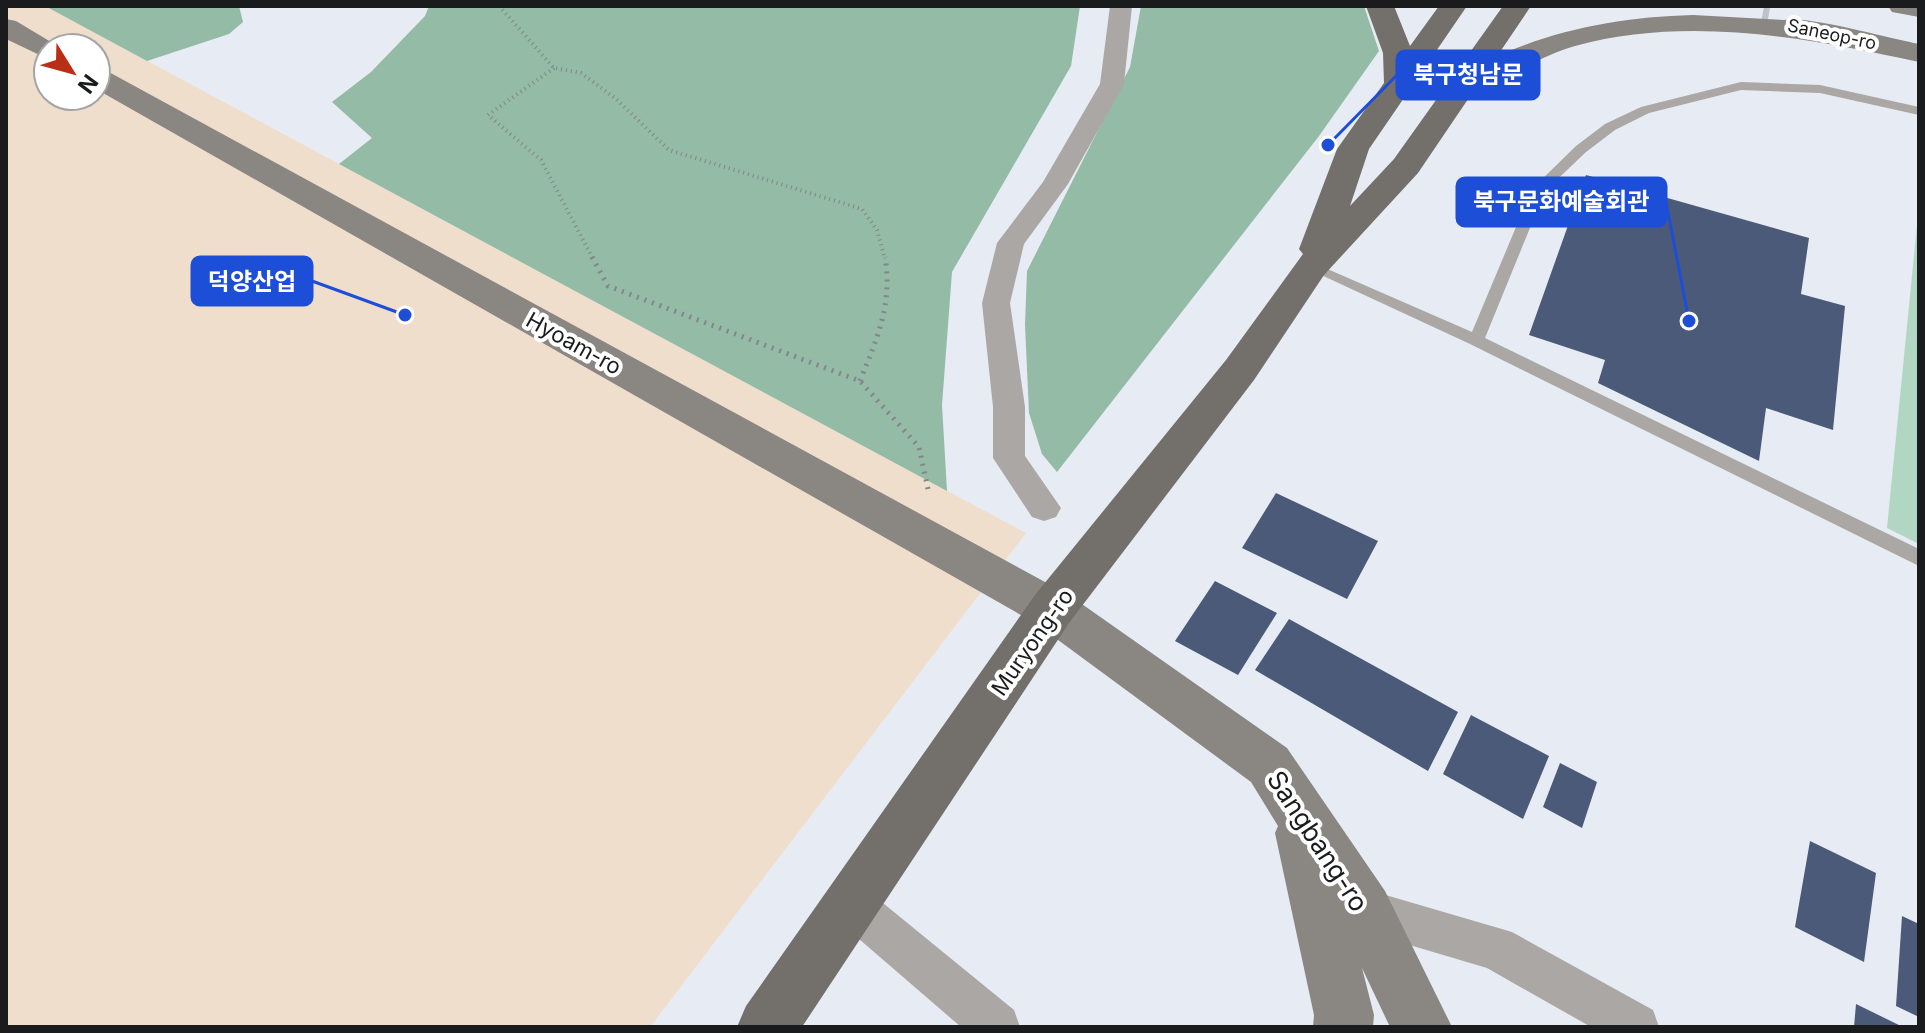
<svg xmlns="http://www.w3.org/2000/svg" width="1925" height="1033" font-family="Inter,'Noto Sans KR',sans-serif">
	<rect width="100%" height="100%" fill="#e7ebf3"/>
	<path fill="#f0decd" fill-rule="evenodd" d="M 6,6 L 45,6 L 1026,533 L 650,1027 L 6,1027 ZM 48,48 L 96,48 L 96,96 L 48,96 Z"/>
	<path fill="#b1d7c3" d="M 1919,205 L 1919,544 L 1887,528 Z"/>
	<path fill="#93bba6" d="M 45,6 L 239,6 L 243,22 L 229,34 L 147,61 Z
		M 429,6 L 1080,6 L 1071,66 L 952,272 L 942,405 L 947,491 L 339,164 L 372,138 L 332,102 L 371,72 L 425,16 Z
		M 1141,6 L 1364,6 L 1379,51 L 1319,136 L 1057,472 L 1042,454 L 1029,413 L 1025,325 L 1027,271 L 1130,67 Z"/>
	<path fill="#4a5a78" d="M 1586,175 L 1809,238 L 1801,294 L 1845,306 L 1833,430 L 1766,408 L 1759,461 L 1598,383 L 1605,360 L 1529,335 Z
		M 1276,493 L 1378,541 L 1347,599 L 1242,548 Z
		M 1215,581 L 1277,613 L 1238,675 L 1175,641 Z
		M 1289,619 L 1458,712 L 1428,771 L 1255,670 Z
		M 1471,715 L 1549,756 L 1523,819 L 1443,774 Z
		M 1560,763 L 1597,782 L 1582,828 L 1543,807 Z
		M 1810,841 L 1876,873 L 1864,962 L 1795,927 Z
		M 1902,916 L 1919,924 L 1919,1017 L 1896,1006 Z
		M 1856,1004 L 1903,1027 L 1854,1027 Z"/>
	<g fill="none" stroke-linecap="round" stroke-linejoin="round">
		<path stroke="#bec1c8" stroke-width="31" stroke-dasharray="31 16" stroke-linecap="butt" d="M 1764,6 L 1770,7"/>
		<path stroke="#83868b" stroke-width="4" stroke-dasharray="1 4" stroke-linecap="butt" d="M 499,6 L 554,68 L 581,73 L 615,98 L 669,150 L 862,209 L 877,230 L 885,259
			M 554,68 L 488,115 L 541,160 L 593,259"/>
		<path stroke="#83868b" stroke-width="5" stroke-dasharray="2 6" stroke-linecap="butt" d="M 592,257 L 608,286 L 860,381 L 919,447 L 929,494
			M 860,381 C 877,338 893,304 885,257"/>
		<path fill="#aaa7a4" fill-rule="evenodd" d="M 1741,82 L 1820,85 L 1919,107 L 1919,115 L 1820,93 L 1741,90 L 1649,113 L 1615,130 L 1586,152 L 1545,191 L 1485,338 L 1919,549 L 1919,566 L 1470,344 L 1304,267 L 1311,262 L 1316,264 L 1472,332 L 1532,189 L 1576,146 L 1605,124 L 1641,107 Z"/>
		<path fill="#aaa7a4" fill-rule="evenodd" d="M 1110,6 L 1132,6 L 1124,84 L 1068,184 L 1024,244 L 1010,303 L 1025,407 L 1025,456 L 1061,508 L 1056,517 L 1044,521 L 1032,517 L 993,458 L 993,407 L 982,303 L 997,243 L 1043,182 L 1100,84 Z
			M 852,883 L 867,890 L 1014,1010 L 1020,1027 L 961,1027 L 837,920 L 830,905 L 837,890 Z
			M 1365,889 L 1512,932 L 1653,1010 L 1659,1027 L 1591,1027 L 1487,968 L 1349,927 L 1343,911 L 1349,895 Z"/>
		<path fill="#8a8682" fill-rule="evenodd" d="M 1888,6 L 1919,6 L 1919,17 L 1892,12 Z
			M 1693,15 L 1784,20 C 1805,15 1892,39 1919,44 L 1919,62 C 1808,38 1688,15 1575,46 C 1536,57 1502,83 1463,93 L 1452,90 L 1448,84 C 1456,73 1472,68 1484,62 C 1551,30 1619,17 1693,15 Z
			M 6,19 L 16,21 L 61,48 L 48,48 L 48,59 L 6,39 Z
			M 96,68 L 107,71 L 1069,595 L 1287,748 L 1385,891 L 1452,1027 L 1390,1027 L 1362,968 L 1374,1015 L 1373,1027 L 1313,1027 L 1314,1015 L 1275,833 L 1278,826 L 1251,782 L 1035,623 L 96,89 Z"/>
		<path fill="#736f6a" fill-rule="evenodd" d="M 1366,6 L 1394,6 L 1410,46 L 1439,6 L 1467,6 L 1369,149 L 1350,206 L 1394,159 L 1503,6 L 1531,6 L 1418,173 L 1324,275 L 1254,380 L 1069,623 L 802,1027 L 737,1027 L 746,1006 L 1035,595 L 1226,360 L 1303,254 L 1299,249 L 1337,149 L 1384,83 L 1383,53 Z"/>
	</g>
	<g text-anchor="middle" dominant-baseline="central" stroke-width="8" stroke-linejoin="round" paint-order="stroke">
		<g font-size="18" fill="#191b1d" stroke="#fff">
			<text transform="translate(1832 34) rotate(12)">Saneop-ro</text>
		</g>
		<g font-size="22" fill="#191b1d" stroke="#fff">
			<text transform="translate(574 343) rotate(29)">Hyoam-ro</text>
			<text transform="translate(1032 642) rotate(-55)">Muryong-ro</text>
		</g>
		<g font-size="26" fill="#191b1d" stroke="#fff">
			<text transform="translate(1318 841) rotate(57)">Sangbang-ro</text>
		</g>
	</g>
	<path fill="none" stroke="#1d4ed8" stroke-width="3" d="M1328 145L1397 75M1689 321L1666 202M405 315L312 281"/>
	<g fill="#1d4ed8" stroke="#fff" stroke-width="3">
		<circle cx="1328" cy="145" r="8"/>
		<circle cx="1689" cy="321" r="8"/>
		<circle cx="405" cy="315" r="8"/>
	</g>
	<g fill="#1d4ed8" stroke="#1d4ed8" stroke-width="3">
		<rect x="1397" y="51" width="142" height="48" rx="8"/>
		<rect x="1457" y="178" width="209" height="48" rx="8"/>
		<rect x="192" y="257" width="120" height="48" rx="8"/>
	</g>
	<g font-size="24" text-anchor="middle" font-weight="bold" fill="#fff">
		<text x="1468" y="83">북구청남문</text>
		<text x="1561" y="210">북구문화예술회관</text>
		<text x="252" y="290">덕양산업</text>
	</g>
	<rect width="1925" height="1033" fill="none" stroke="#191b1d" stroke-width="16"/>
	<g transform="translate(72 72) rotate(127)"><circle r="38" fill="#ffffff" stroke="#a3a4a5" stroke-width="2"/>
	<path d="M0-6L14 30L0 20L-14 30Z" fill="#ba2e15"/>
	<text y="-12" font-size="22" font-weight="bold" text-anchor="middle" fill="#191b1d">N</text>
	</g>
</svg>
